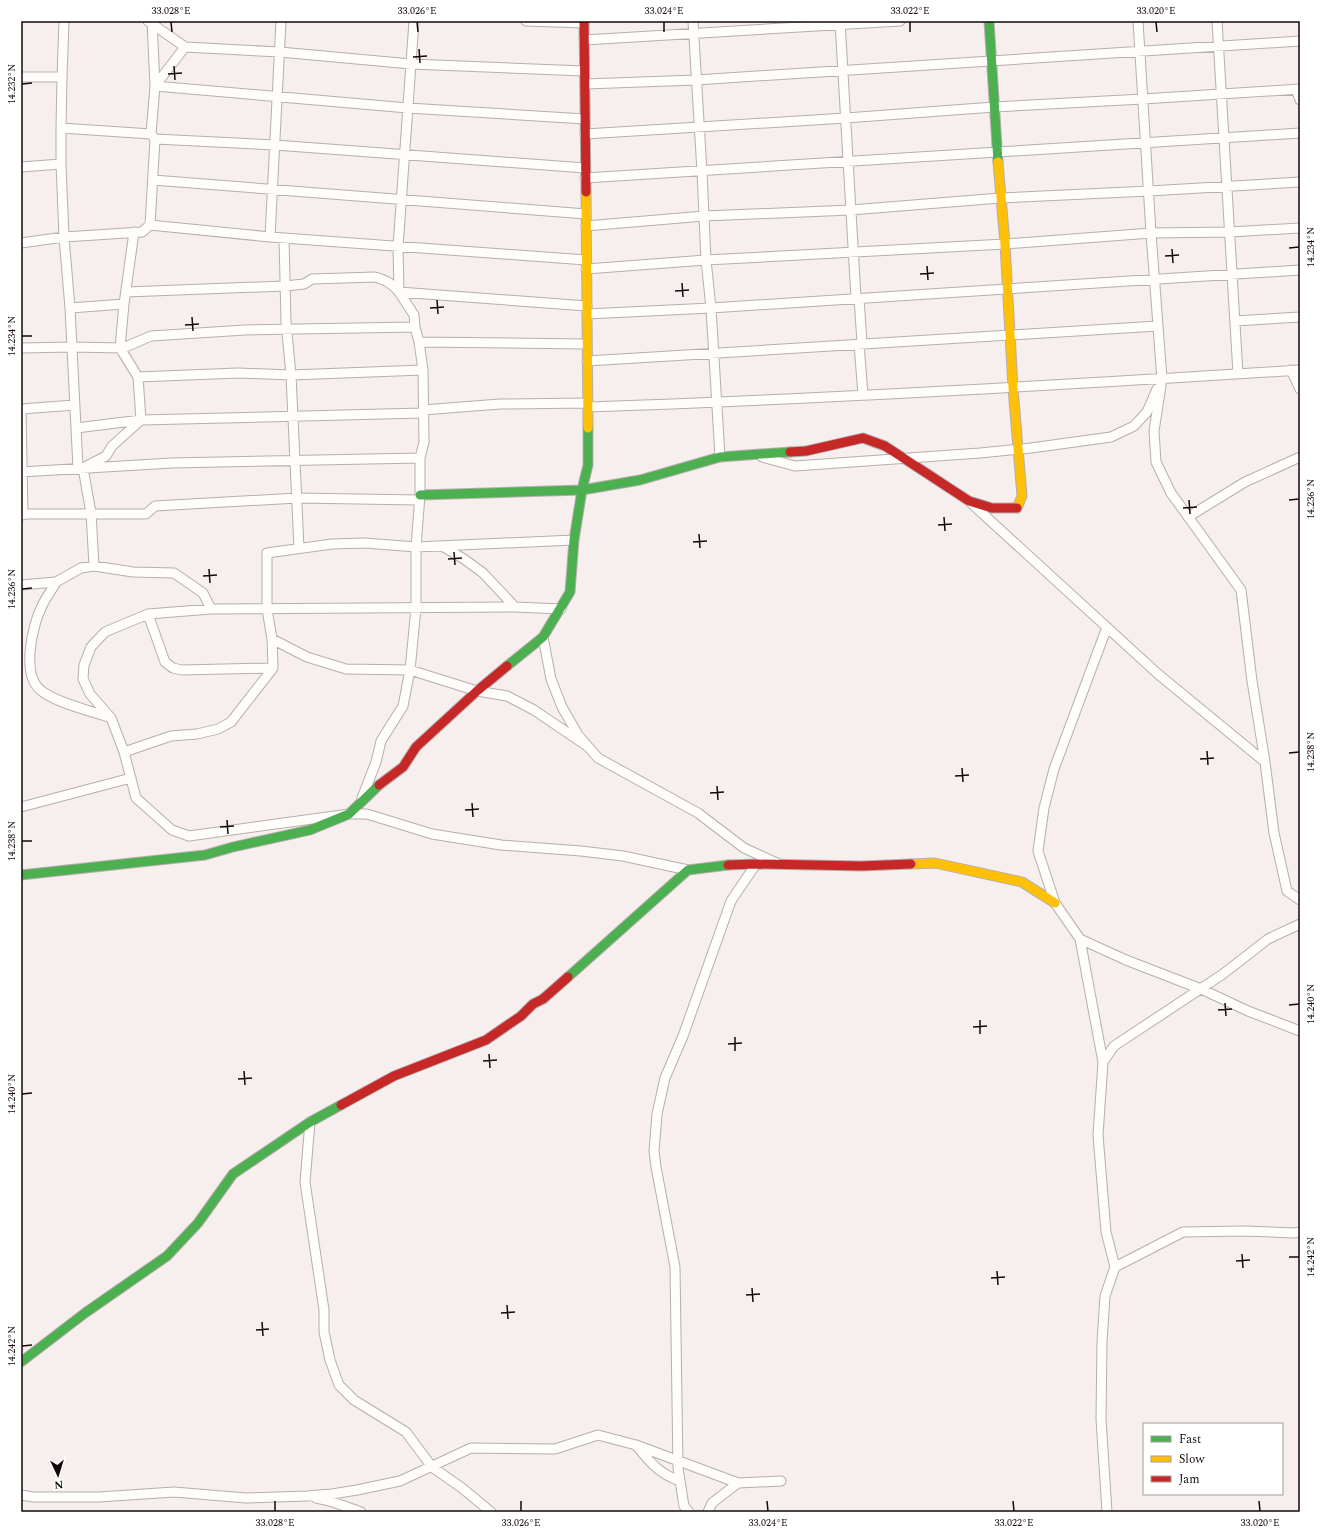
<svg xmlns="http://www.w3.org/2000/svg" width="1321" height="1533" font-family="Spectral,serif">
	<rect width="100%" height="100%" fill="#f6efee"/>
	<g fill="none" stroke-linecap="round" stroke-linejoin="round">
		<defs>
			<path id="street" d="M 148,21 L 185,47
				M 526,21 L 584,23
				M 693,21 L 702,172 L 706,260 L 711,308 L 720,457
				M 840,21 L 856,298
				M 1138,21 L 1151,233 L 1162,379 L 1154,431 L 1156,462 L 1171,493 L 1241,590 L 1252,681 L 1265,762
				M 1217,21 L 1238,374
				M 584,40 L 900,21
				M 21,77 L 62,77 L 61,128 L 151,134
				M 62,77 L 64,21
				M 585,84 L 696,80 L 1300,41
				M 155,86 L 185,47 L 280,52 L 411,64 L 584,71
				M 155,86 L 408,108 L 585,119
				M 1296,89 L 1300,100
				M 585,134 L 846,118 L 994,107 L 1143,99 L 1300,89
				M 155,139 L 275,145 L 585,168
				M 61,164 L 61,128
				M 21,167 L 61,164 L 64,237 L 70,308 L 78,468
				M 585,178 L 1300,133
				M 153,180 L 586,214
				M 150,225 L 155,139 L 151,134 L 155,86 L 152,21
				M 586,226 L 704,216 L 851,210 L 1000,198 L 1149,191 L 1300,182
				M 270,237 L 281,21
				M 284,238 L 286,322 L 291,375 L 299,548
				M 21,243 L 64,237 L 142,232 L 150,225 L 270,237 L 586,260
				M 586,269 L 706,260 L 1005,244 L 1151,233 L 1230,232 L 1300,228
				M 126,292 L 285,286 L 304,284 L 312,279 L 375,277 C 385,280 392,283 399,292 L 587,306
				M 859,298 L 862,343
				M 70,308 L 124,304
				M 587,314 L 711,308 L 1300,270
				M 1235,321 L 1300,317
				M 419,342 L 586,344
				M 859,344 L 863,395
				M 21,348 L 71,347 L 123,348 L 151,336 L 245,330 L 415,327
				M 587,361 L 1158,326
				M 1291,370 L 1300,389
				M 138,377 L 238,373 L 291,375 L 423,370
				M 588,407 C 825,399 1063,385 1300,370
				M 21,409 L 23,515
				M 21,409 L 75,405
				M 423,410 L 500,404 L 588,403
				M 76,428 L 141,420 L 423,413
				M 762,457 L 795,466 L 980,453 L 1031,448 L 1111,437 L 1134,426 L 1147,412 L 1157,389
				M 21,472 L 172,463 L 420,458
				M 971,503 L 1158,674 L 1265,762 L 1274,833 L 1287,891 L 1300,900
				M 21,514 L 146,514 L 155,506 L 297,498 L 419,500
				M 1188,517 L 1245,482 L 1300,457
				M 574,540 L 416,547 L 365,543 L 332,544 L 267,553 L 267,609 L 272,639 L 307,657 L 346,669 L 410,670 L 477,691 L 507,696 L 534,710 L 587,746
				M 442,546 L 464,559 L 483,573 L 515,607
				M 94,566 L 91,513 L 83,468 L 106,456 L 112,446 L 141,420 L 138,377 L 120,348 L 124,304 L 134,232
				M 56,582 C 52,590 46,597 42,606 C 32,626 20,677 43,692 C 58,703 90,711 109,717
				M 21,585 L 56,582 L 81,568 L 94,566 L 133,572 L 174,573 L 203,593 L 211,609
				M 561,609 L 515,607 L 211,609 L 148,614 L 105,632 L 91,647 L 84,665 L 83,679 L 90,694 L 111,718 L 124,752 L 136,798 L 172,830 L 189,836 L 349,814 L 367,814 L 432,834 L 501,845 L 581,851 L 623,856 L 688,870
				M 148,614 L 165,662 L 173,668 L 182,670 L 273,668
				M 1107,627 L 1054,769 L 1044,808 L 1038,851 L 1055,903 L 1080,939 L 1103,1062 L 1098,1135 L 1106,1232 L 1115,1267 L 1105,1296 L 1102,1342 L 1101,1419 L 1107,1512
				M 543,637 L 551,679 L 562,707 L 578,735 L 598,758 L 698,813 L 744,848 L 777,863
				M 124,752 L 171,736 L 197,734 L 218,729 L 231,722 L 273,668 L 272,639
				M 362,798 L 376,762 L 381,741 L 403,706 L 410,670 L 416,608 L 416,547 L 420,495 L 420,458 L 424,442 L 423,370 L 419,342 L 415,327 L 414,315 L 399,292 L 398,247 L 414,21
				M 21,807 L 131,778
				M 1080,939 L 1126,960 L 1201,989 L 1248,1011 L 1300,1031
				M 1103,1062 L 1114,1046 L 1223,974 L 1268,939 L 1300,924
				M 310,1122 L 305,1182 L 324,1310 L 324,1332 L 330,1360 L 339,1385 L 354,1400 L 406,1432 L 432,1467 L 462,1488 L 491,1512
				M 1115,1267 L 1183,1232 L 1244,1231 L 1294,1233 L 1300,1232
				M 636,1445 C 650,1462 659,1474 680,1481
				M 21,1495 L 33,1497 L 99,1497 L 174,1492 L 246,1498 L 307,1496 L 332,1494 L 357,1490 L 400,1481 L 471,1448 L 555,1449 L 598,1435 L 636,1445 L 738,1483
				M 316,1498 L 330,1501 L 361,1512
				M 689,1512 L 684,1506 L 678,1468 L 675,1267 L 656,1167 L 654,1151 L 657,1114 L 665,1078 L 683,1036 L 731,901 L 756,864
				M 708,1512 L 712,1503 L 738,1483 L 781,1481"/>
			<path id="fast" d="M 989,21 L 998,162
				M 420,495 L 582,490 L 640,480 L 720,457 L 790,452
				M 507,666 L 543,637 L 570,592 L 574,540 L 582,490 L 588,465 L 588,428
				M 21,875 L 205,855 L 233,847 L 310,830 L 349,814 L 379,785
				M 568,977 L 688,870 L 728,865
				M 21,1362 L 85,1313 L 167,1256 L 198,1223 L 233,1174 L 310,1122 L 341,1105"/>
			<path id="slow" d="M 998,162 L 1005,244 L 1013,388 L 1022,496 L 1017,508
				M 586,192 L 588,428
				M 911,864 L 935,863 L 1022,882 L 1055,903"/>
			<path id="jam" d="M 584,21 L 586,192
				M 790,452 L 806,451 L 863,438 L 885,446 L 969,501 L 992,508 L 1017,508
				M 379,785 L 403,767 L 416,747 L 477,691 L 507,666
				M 728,865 L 756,864 L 861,866 L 911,864
				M 341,1105 L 394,1076 L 486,1040 L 521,1016 L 533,1004 L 543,999 L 568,977"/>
		</defs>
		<use href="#street" stroke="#b7aead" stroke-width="11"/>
		<use href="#fast" stroke="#b7aead" stroke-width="11"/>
		<use href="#slow" stroke="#b7aead" stroke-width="11"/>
		<use href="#jam" stroke="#b7aead" stroke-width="11"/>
		<use href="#street" stroke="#fefdfc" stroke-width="9"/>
		<use href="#fast" stroke="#4caf50" stroke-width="9"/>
		<use href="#slow" stroke="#ffc107" stroke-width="9"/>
		<use href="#jam" stroke="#c62828" stroke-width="9"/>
	</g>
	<path fill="none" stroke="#140908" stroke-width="1.5" d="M 171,22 L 172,32M 417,22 L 418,32M 664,22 L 664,32M 910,22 L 910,32M 1156,22 L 1157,32M 419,49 L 420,63M 413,57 L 427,56M 174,66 L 175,80M 168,74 L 182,73M 22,84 L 32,83M 1289,248 L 1299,247M 1172,249 L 1173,263M 1165,256 L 1179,255M 927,266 L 928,280M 920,274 L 934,273M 682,283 L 683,297M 675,291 L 689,290M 437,300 L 438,314M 430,308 L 444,307M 192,317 L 193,331M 185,325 L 199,324M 22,336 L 32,336M 1189,500 L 1190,514M 1289,500 L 1299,499M 1183,508 L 1197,507M 944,517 L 945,531M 938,525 L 952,524M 699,534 L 700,548M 693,542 L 707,541M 454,552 L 455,565M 448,559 L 462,558M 209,569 L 210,583M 203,576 L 217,575M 22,589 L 32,588M 1207,751 L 1208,765M 1289,753 L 1299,752M 1200,759 L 1214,758M 962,768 L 963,782M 955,776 L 969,775M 717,786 L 718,800M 710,793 L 724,792M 472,803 L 473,817M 465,810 L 479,809M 227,820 L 228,834M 220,827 L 234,826M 22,841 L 32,841M 1225,1003 L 1226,1016M 1289,1005 L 1299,1004M 1218,1010 L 1232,1009M 980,1020 L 980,1034M 973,1027 L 987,1026M 735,1037 L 735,1051M 728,1044 L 742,1043M 489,1054 L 490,1068M 483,1061 L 497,1060M 244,1071 L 245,1085M 238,1079 L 252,1078M 22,1094 L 32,1093M 1242,1254 L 1243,1268M 1289,1257 L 1299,1257M 1236,1261 L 1250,1260M 997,1271 L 998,1285M 991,1278 L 1005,1277M 752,1288 L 753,1302M 746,1295 L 760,1294M 507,1305 L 508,1319M 501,1313 L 515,1312M 262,1322 L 263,1336M 256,1330 L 269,1329M 22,1346 L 32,1345M 275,1501 L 275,1511M 521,1501 L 521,1511M 767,1501 L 768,1511M 1013,1501 L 1014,1511M 1259,1501 L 1260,1511"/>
	<rect width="1321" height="1533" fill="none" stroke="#ffffff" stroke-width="44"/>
	<rect x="1143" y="1423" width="140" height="72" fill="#ffffff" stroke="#a19d9c"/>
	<rect x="1151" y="1436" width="20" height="6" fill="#4caf50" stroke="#a19d9c"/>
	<text x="1179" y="1443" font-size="12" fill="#140908">Fast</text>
	<rect x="1151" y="1456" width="20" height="6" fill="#ffc107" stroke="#a19d9c"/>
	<text x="1179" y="1463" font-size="12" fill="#140908">Slow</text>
	<rect x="1151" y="1476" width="20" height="6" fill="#c62828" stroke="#a19d9c"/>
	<text x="1179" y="1483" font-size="12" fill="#140908">Jam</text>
	<g transform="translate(58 1475) rotate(176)" stroke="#ffffff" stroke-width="3" paint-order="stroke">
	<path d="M0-3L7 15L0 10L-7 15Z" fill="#140908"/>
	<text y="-6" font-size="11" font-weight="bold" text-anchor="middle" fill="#140908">N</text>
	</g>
	<rect x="22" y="22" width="1277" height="1489" fill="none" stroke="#140908" stroke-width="1.5"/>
	<g font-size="10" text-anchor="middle" fill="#140908">
		<text x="171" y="14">33.028°E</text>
		<text x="417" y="14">33.026°E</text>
		<text x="664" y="14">33.024°E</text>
		<text x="910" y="14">33.022°E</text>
		<text x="1156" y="14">33.020°E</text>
		<text transform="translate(11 84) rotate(-90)" y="4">14.232°N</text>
		<text transform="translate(1310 247) rotate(-90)" y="4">14.234°N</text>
		<text transform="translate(11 336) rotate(-90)" y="4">14.234°N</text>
		<text transform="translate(1310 499) rotate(-90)" y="4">14.236°N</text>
		<text transform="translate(11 589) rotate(-90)" y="4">14.236°N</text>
		<text transform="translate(1310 752) rotate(-90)" y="4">14.238°N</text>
		<text transform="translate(11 841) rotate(-90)" y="4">14.238°N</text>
		<text transform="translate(1310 1004) rotate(-90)" y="4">14.240°N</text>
		<text transform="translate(11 1094) rotate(-90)" y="4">14.240°N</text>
		<text transform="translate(1310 1257) rotate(-90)" y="4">14.242°N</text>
		<text transform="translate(11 1346) rotate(-90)" y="4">14.242°N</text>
		<text x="275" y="1526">33.028°E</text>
		<text x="521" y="1526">33.026°E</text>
		<text x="768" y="1526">33.024°E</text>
		<text x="1014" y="1526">33.022°E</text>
		<text x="1260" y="1526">33.020°E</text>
	</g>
</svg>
